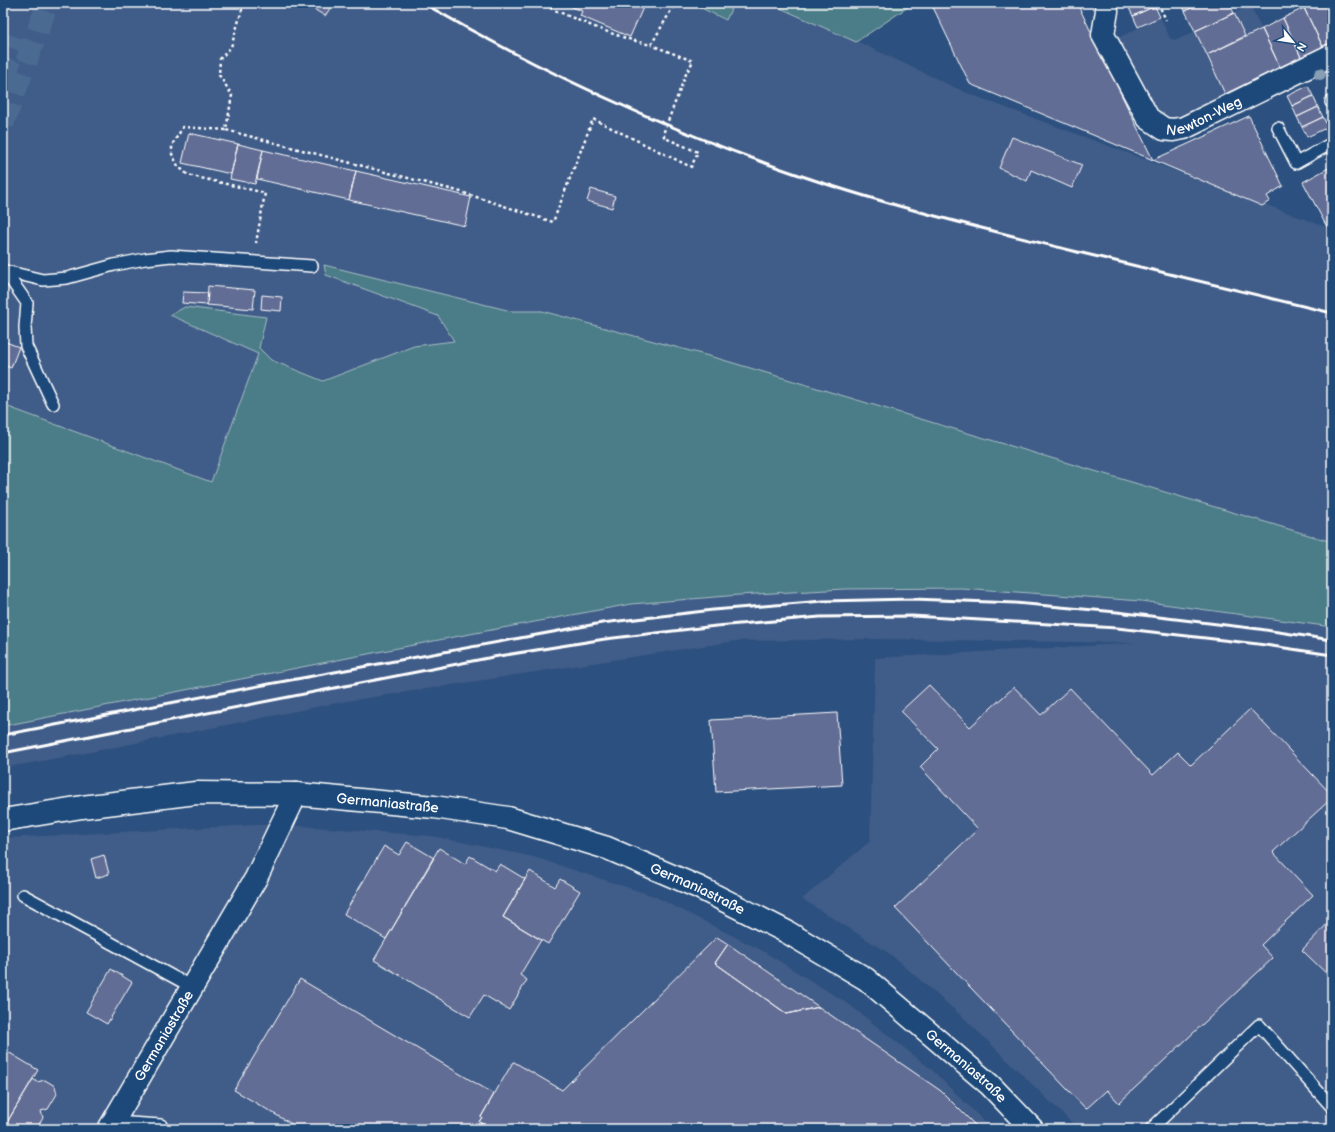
<svg xmlns="http://www.w3.org/2000/svg" width="1335" height="1132" font-family="'Balsamiq Sans',sans-serif">
	<rect width="100%" height="100%" fill="#2c507f"/>
	<filter id="ink" filterUnits="userSpaceOnUse"><feTurbulence type="fractalNoise" baseFrequency=".025" numOctaves="2"/><feDisplacementMap in="SourceGraphic" scale="8" xChannelSelector="R" yChannelSelector="G"/><feConvolveMatrix kernelMatrix="1 2 1 2 8 2 1 2 1" color-interpolation-filters="sRGB"/></filter>
	<g filter="url(#ink)">
		<path fill="#405c88" d="M 3,3 L 691,3 L 725,20 L 734,3 L 769,3 L 835,31 L 967,93 L 1326,227 L 1332,224 L 1332,1129 L 1078,1129 L 965,1019 L 890,954 L 802,899 L 870,841 L 875,658 L 1137,643 L 874,639 L 736,641 L 342,702 L 81,754 L 3,768 Z
			M 1250,5 L 1283,72 L 1190,116 L 1173,119 L 1166,117 L 1152,108 L 1117,40 L 1120,37 L 1160,17 L 1169,36 L 1171,39 L 1177,40 Z
			M 276,824 L 432,836 L 534,857 L 654,896 L 763,951 L 850,1005 L 931,1069 L 992,1129 L 3,1129 L 3,838 Z"/>
		<path fill="#4c7d88" stroke="#a6bec4" d="M 691,3 L 734,3 L 726,20 Z
			M 769,3 L 914,3 L 856,42 Z
			M 324,265 L 511,311 L 542,311 L 720,359 L 1332,542 L 1332,627 L 1141,601 L 961,588 L 844,589 L 739,595 L 631,604 L 454,637 L 3,726 L 3,405 L 211,482 L 258,354 L 170,315 L 185,307 L 266,317 L 259,348 L 271,360 L 323,381 L 414,346 L 454,341 L 438,316 L 326,275 Z"/>
		<path fill="#626d95" stroke="#fff" d="M 304,3 L 331,3 L 333,4 L 325,16 Z
			M 563,3 L 645,3 L 630,37 L 580,16 L 582,11 Z
			M 931,3 L 1077,3 L 1153,160 L 970,84 Z
			M 1133,3 L 1153,3 L 1155,6 L 1133,16 L 1128,6 Z
			M 1182,3 L 1202,3 L 1185,11 Z
			M 1202,3 L 1229,3 L 1234,13 L 1195,31 L 1185,11 Z
			M 1314,3 L 1328,3 L 1332,12 L 1332,42 L 1323,47 L 1304,8 Z
			M 1155,6 L 1160,17 L 1138,27 L 1133,16 Z
			M 1304,8 L 1323,47 L 1301,57 L 1283,18 Z
			M 1234,13 L 1245,36 L 1207,55 L 1195,31 Z
			M 1283,18 L 1301,57 L 1280,67 L 1262,29 Z
			M 1262,29 L 1280,67 L 1225,94 L 1207,55 Z
			M 1308,86 L 1313,96 L 1292,106 L 1287,96 Z
			M 1313,96 L 1318,107 L 1297,117 L 1292,106 Z
			M 1318,107 L 1323,117 L 1302,127 L 1297,117 Z
			M 1249,116 L 1283,186 L 1267,196 L 1270,201 L 1262,206 L 1153,160 Z
			M 1323,117 L 1328,127 L 1307,137 L 1302,127 Z
			M 189,133 L 238,144 L 231,174 L 182,163 Z
			M 1012,137 L 1082,165 L 1072,188 L 1031,170 L 1027,181 L 999,168 Z
			M 238,144 L 263,150 L 255,184 L 230,179 Z
			M 263,150 L 356,171 L 349,200 L 257,179 Z
			M 1332,166 L 1332,224 L 1327,227 L 1303,182 Z
			M 356,171 L 471,197 L 465,226 L 349,200 Z
			M 591,189 L 615,196 L 612,208 L 587,201 Z
			M 208,286 L 255,290 L 253,309 L 207,305 Z
			M 183,292 L 208,293 L 207,305 L 182,303 Z
			M 262,295 L 282,297 L 281,311 L 261,309 Z
			M 3,341 L 19,347 L 11,368 L 3,365 Z
			M 929,685 L 970,727 L 1014,687 L 1041,715 L 1070,688 L 1153,775 L 1178,752 L 1191,765 L 1250,709 L 1332,795 L 1332,798 L 1273,852 L 1313,895 L 1261,945 L 1273,958 L 1119,1103 L 1107,1090 L 1086,1109 L 895,908 L 978,829 L 920,767 L 938,749 L 901,711 Z
			M 837,713 L 842,785 L 716,792 L 711,720 Z
			M 1332,838 L 1332,877 L 1329,873 Z
			M 407,842 L 434,858 L 386,939 L 344,914 L 384,846 L 399,855 Z
			M 439,848 L 465,864 L 470,856 L 495,871 L 500,864 L 525,879 L 503,917 L 541,940 L 520,975 L 527,980 L 509,1010 L 484,995 L 470,1017 L 374,960 Z
			M 104,855 L 109,874 L 96,878 L 91,859 Z
			M 530,871 L 555,887 L 560,879 L 580,891 L 548,944 L 503,917 Z
			M 1332,919 L 1332,979 L 1302,950 Z
			M 717,937 L 728,944 L 715,963 L 787,1014 L 819,1007 L 941,1091 L 979,1129 L 491,1129 L 479,1122 L 482,1117 L 481,1117 L 513,1062 L 514,1062 L 562,1090 Z
			M 728,944 L 819,1007 L 787,1014 L 715,963 Z
			M 111,969 L 132,982 L 107,1024 L 86,1012 Z
			M 300,979 L 494,1094 L 481,1117 L 482,1117 L 479,1122 L 491,1129 L 300,1129 L 234,1090 Z
			M 3,1049 L 38,1070 L 3,1129 Z
			M 33,1079 L 37,1082 L 45,1080 L 55,1086 L 57,1094 L 48,1109 L 41,1111 L 43,1118 L 36,1129 L 3,1129 Z"/>
		<g fill="none" stroke-linecap="round" stroke-linejoin="round">
			<path stroke="#4c6a92" stroke-width="22" stroke-dasharray="22 11" stroke-linecap="butt" d="M 3,80 L 19,38
				M 3,124 L 48,3"/>
			<defs>
				<path id="service" d="M 1331,102 L 1332,103
					M 1278,128 L 1296,163 L 1332,143
					M 4,270 L 27,303 L 25,327 L 26,346 L 53,404
					M 5,271 L 43,280 L 67,278 L 114,265 L 145,259 L 171,256 L 312,266
					M 23,895 L 192,987
					M 114,1122 L 161,1125
					M 1151,1129 L 1259,1025 L 1332,1107"/>
				<g id="minor">
					<path id="s1" d="M 1106,3 L 1107,11 L 1103,35 L 1148,118 L 1164,129 L 1173,130 L 1184,128 L 1332,55"/>
					<path id="s2" d="M 3,820 L 82,807 L 196,793 L 296,794 L 434,807 L 508,818 L 607,848 L 698,887 L 787,932 L 866,979 L 990,1085 L 1032,1129"/>
					<path id="s3" d="M 109,1129 L 256,878 L 296,794"/>
				</g>
			</defs>
			<use href="#service" stroke="#fff" stroke-width="14"/>
			<use href="#minor" stroke="#fff" stroke-width="25"/>
			<path stroke="#fff" stroke-width="2.5" stroke-dasharray="3 3" stroke-linecap="butt" d="M 244,3 L 231,47 L 220,59 L 219,75 L 232,95 L 226,130 L 461,192 L 553,222 L 593,119 L 691,167 L 698,152 L 665,138 L 663,134 L 686,74 L 693,61 L 651,45
				M 539,3 C 575,19 612,36 651,45 L 673,7
				M 1158,3 L 1166,20
				M 226,130 L 183,127 L 172,145 L 172,154 L 178,166 L 188,175 L 265,193 L 256,243"/>
			<use href="#service" stroke="#1f4a7a" stroke-width="11"/>
			<use href="#minor" stroke="#1f4a7a" stroke-width="22"/>
			<path stroke="#fff" stroke-width="3" d="M 423,3 C 543,73 670,131 802,176 C 893,207 988,230 1082,253 C 1166,273 1249,293 1332,313
				M 3,735 L 269,684 L 602,623 L 713,610 L 823,601 L 913,599 L 1015,603 L 1117,612 L 1259,629 L 1332,640
				M 3,753 L 493,657 L 605,639 L 716,626 L 820,617 L 912,616 L 1117,628 L 1258,644 L 1332,655"/>
		</g>
		<circle fill="#879eb5" cx="1320" cy="74" r="6"/>
	</g>
	<g text-anchor="middle" dominant-baseline="central" stroke-width="3" stroke-linejoin="round" paint-order="stroke">
		<g font-size="14" fill="#fff" stroke="#1f4a7a">
			<text stroke="none"><textPath href="#s1" startOffset="189">Newton-Weg</textPath></text>
			<text stroke="none"><textPath href="#s2" startOffset="387">Germaniastraße</textPath></text>
			<text stroke="none"><textPath href="#s2" startOffset="711">Germaniastraße</textPath></text>
			<text stroke="none"><textPath href="#s3" startOffset="108">Germaniastraße</textPath></text>
			<text stroke="none"><textPath href="#s2" startOffset="1035">Germaniastraße</textPath></text>
		</g>
	</g>
	<rect width="1335" height="1132" fill="none" stroke="#1f4a7a" stroke-width="16"/>
	<rect x="8" y="8" width="1319" height="1116" fill="none" stroke="#fff" stroke-width="1.5" filter="url(#ink)"/>
	<g transform="translate(1293 42) rotate(120)" stroke="#1f4a7a" stroke-width="3" paint-order="stroke">
	<path d="M0-3L7 15L0 10L-7 15Z" fill="#ffffff"/>
	<text y="-6" font-size="11" font-weight="bold" text-anchor="middle" fill="#ffffff">N</text>
	</g>
</svg>
